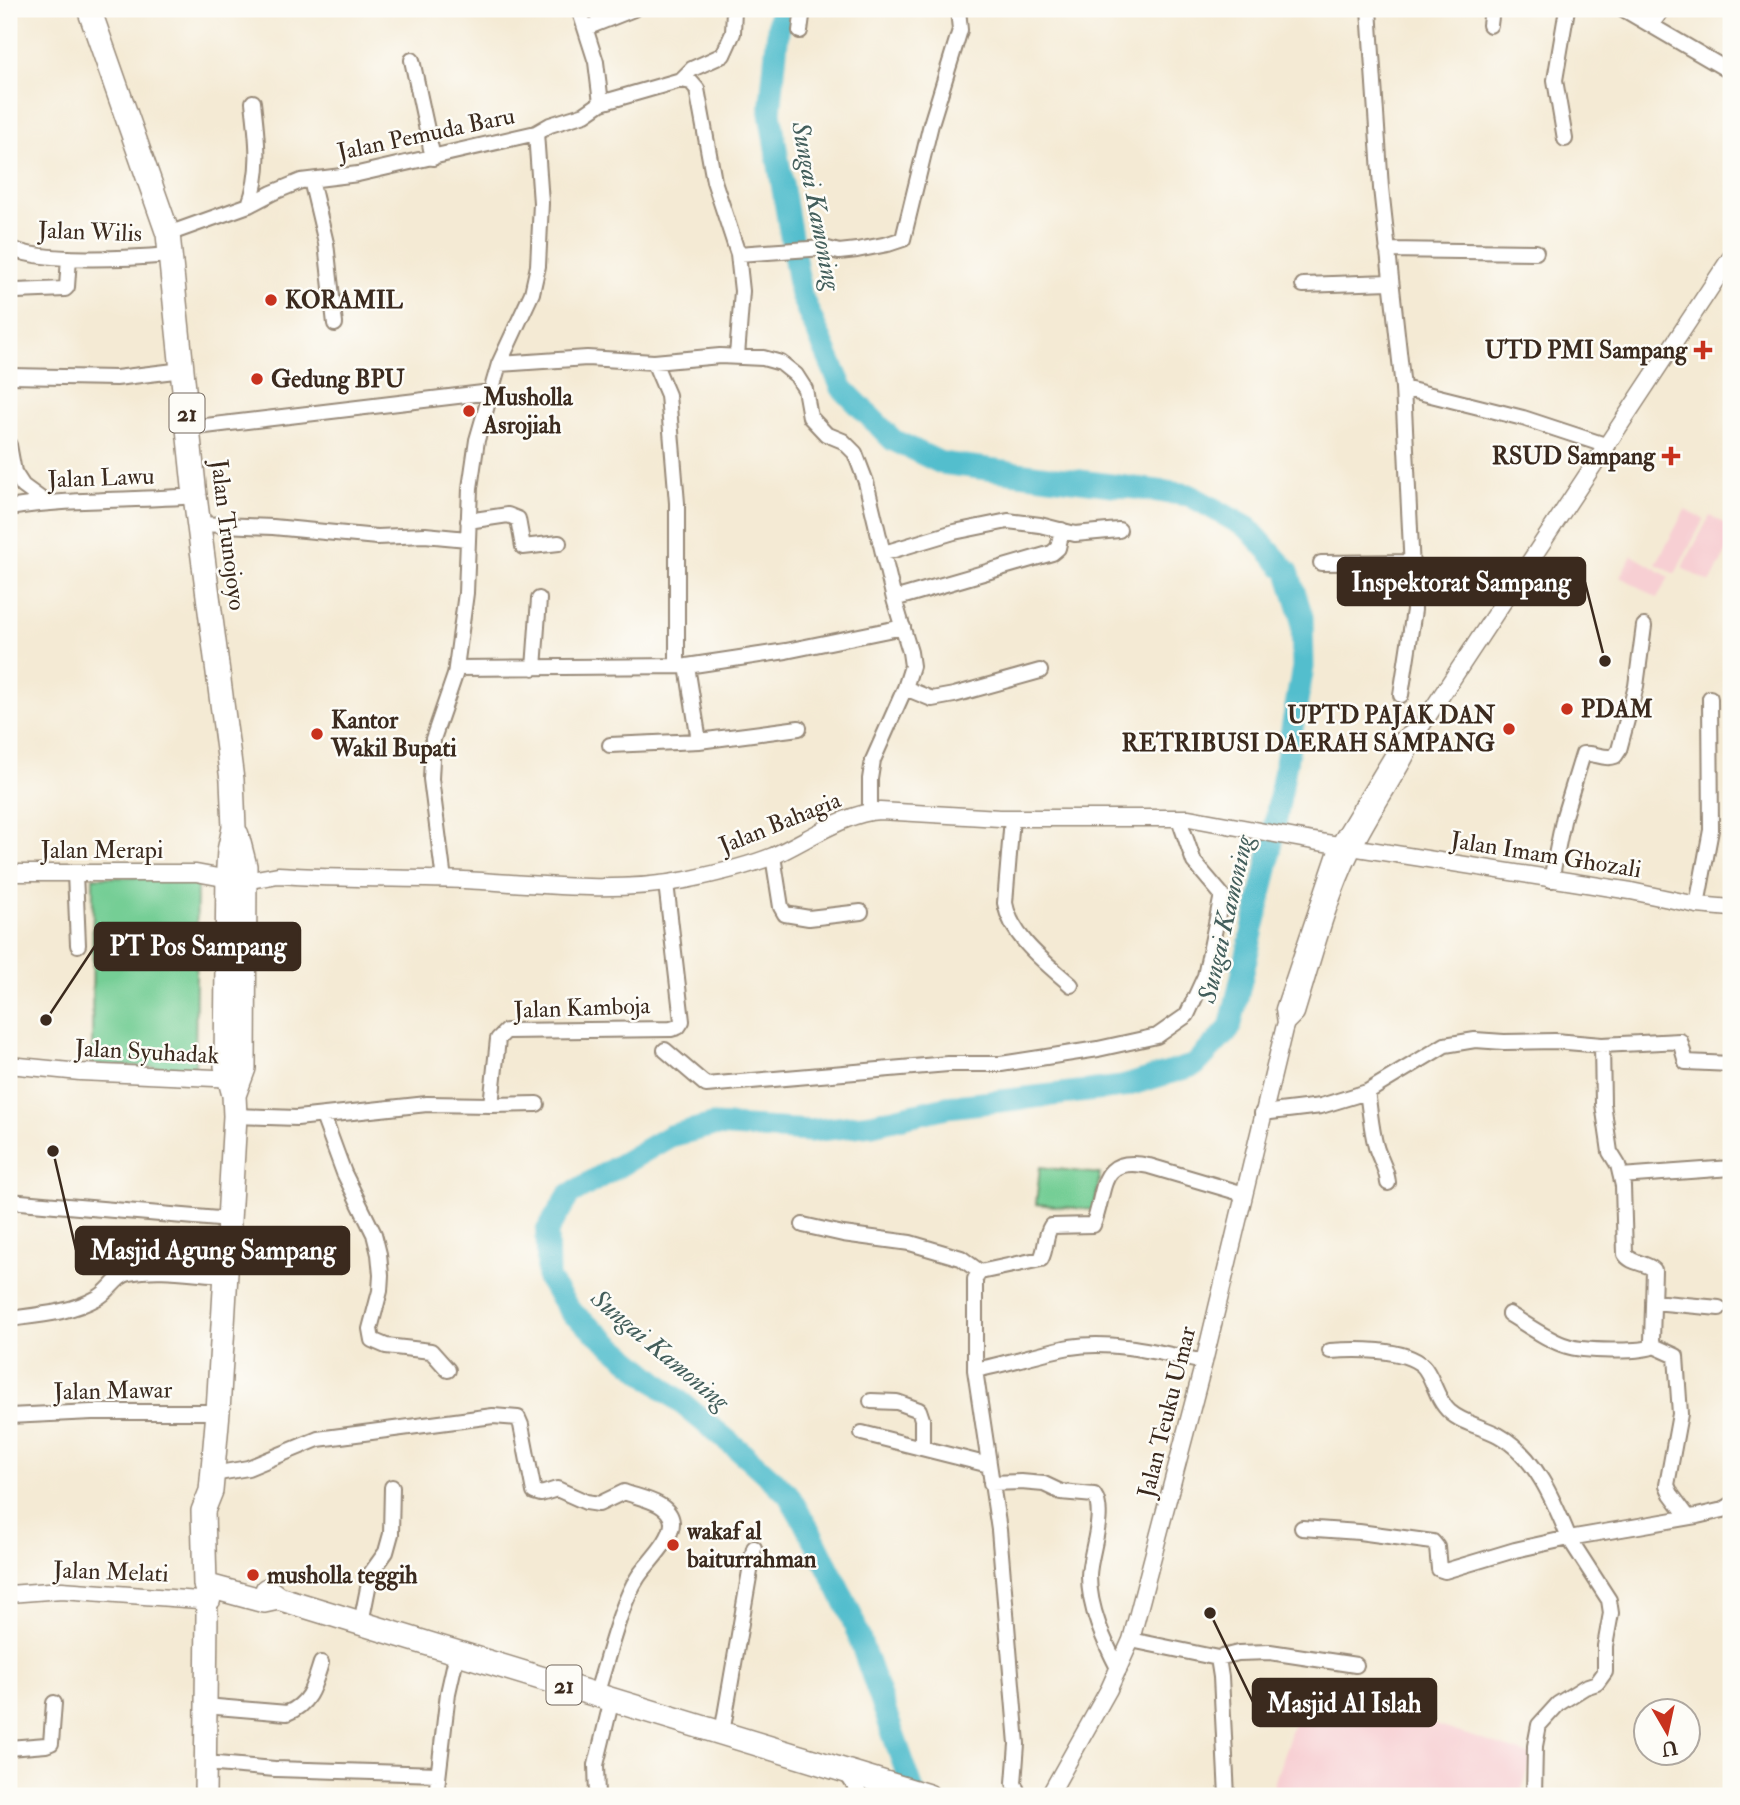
<svg xmlns="http://www.w3.org/2000/svg" width="1740" height="1805" font-family="'IM FELL Double Pica',serif">
	<rect width="100%" height="100%" fill="#fdfcf7"/>
	<filter id="ink" filterUnits="userSpaceOnUse"><feTurbulence type="fractalNoise" baseFrequency=".0143" numOctaves="2"/><feDisplacementMap in="SourceGraphic" scale="14" xChannelSelector="R" yChannelSelector="G"/><feConvolveMatrix kernelMatrix="1 2 1 2 8 2 1 2 1" color-interpolation-filters="sRGB"/></filter>
	<filter id="wash" filterUnits="userSpaceOnUse"><feTurbulence type="fractalNoise" baseFrequency=".00686" numOctaves="4" result="noise"/><feDisplacementMap in="SourceGraphic" scale="28" xChannelSelector="R" yChannelSelector="G"/><feGaussianBlur stdDeviation="1.57" result="paint"/><feColorMatrix in="noise" values="0 0 0 0 0 0 0 0 0 0 0 0 0 0 0 0 0 1.4 0 .05"/><feComposite in="paint" operator="in"/></filter>
	<g filter="url(#wash)">
		<rect width="100%" height="100%" fill="#f4ead4"/>
		<path fill="#f7cfd3" d="M 1685,510 L 1704,519 L 1675,574 L 1656,564 Z
			M 1710,516 L 1731,527 L 1731,543 L 1710,583 L 1682,568 Z
			M 1632,555 L 1669,577 L 1657,598 L 1620,576 Z
			M 1307,1684 L 1533,1756 L 1520,1796 L 1270,1796 Z"/>
		<path fill="#74ce95" stroke="#587c5a" stroke-width="2" d="M 93,877 L 197,878 L 195,1069 L 92,1064 Z
			M 1040,1167 L 1100,1174 L 1094,1210 L 1036,1204 Z"/>
		<g fill="none" stroke-linecap="round" stroke-linejoin="round">
			<path stroke="#52becd" stroke-width="23" d="M 780,9 L 770,113 L 801,295 L 842,388 L 893,440 L 941,463 L 1189,495 L 1248,528 L 1288,572 L 1302,617 L 1303,667 L 1267,869 L 1230,1028 L 1195,1065 L 1122,1087 L 947,1107 L 872,1124 L 810,1131 L 713,1125 L 670,1136 L 569,1195 L 547,1231 L 548,1279 L 571,1312 L 746,1456 L 788,1494 L 813,1537 L 850,1612 L 915,1796"/>
		</g>
	</g>
	<g filter="url(#ink)">
		<g fill="none" stroke-linecap="round" stroke-linejoin="round">
			<defs>
				<path id="minor" d="M 1369,9 L 1381,188 L 1403,388 L 1414,610 L 1401,695
					M 1623,9 L 1731,72
					M 1490,25 L 1492,9
					M 1651,25 L 1663,9
					M 586,28 L 634,9
					M 800,31 L 803,9
					M 412,60 L 433,158
					M 681,80 L 692,69 L 723,55 L 733,33 L 734,9
					M 601,103 L 681,80 L 691,82 L 697,89 L 714,181 L 738,254 L 742,291 L 737,356
					M 1565,139 L 1555,80 L 1567,9
					M 311,180 L 326,243 L 335,324
					M 249,205 C 262,170 257,138 253,102
					M 168,234 L 249,205 L 272,193 L 301,181 L 358,174 L 536,133 L 550,125 L 585,114 L 601,103 L 596,62 L 579,9
					M 9,247 C 36,264 136,258 170,255
					M 1387,250 L 1536,252
					M 738,254 L 824,248 L 839,252 L 857,250 L 888,244 L 903,239 L 931,124 L 960,30 L 958,9
					M 1303,285 L 1390,282
					M 9,294 L 16,291 L 65,289 L 67,287 L 69,258
					M 654,362 L 668,395 L 677,503 L 677,666
					M 499,364 L 587,358 L 654,362 L 720,356 L 763,358 L 781,363 L 796,375 L 805,389 L 810,417 L 826,434 L 843,441 L 855,453 L 866,482 L 894,599 L 910,652 L 912,666 L 905,688 L 873,760 L 870,779 L 870,811
					M 9,376 L 116,378 L 183,370
					M 1403,388 L 1523,418 L 1608,446
					M 189,428 L 491,392
					M 9,445 L 14,472 L 23,486 L 45,502
					M 9,508 C 70,498 133,501 195,496
					M 468,521 L 508,515 L 518,519 L 523,547 L 559,543
					M 199,524 L 273,527 L 377,537 L 425,535 L 467,539
					M 884,553 L 954,532 L 1008,521 L 1040,525 L 1075,534 L 1119,530
					M 1321,563 L 1411,562
					M 894,599 L 1052,553 L 1058,548 L 1062,530
					M 456,668 L 687,666 L 786,651 L 903,627
					M 534,668 L 539,599
					M 905,688 L 932,699 L 954,695 L 1040,671
					M 699,741 L 799,728
					M 610,745 L 699,741 L 687,666
					M 1012,818 L 1005,903 C 1011,937 1046,963 1071,985
					M 773,856 L 781,907 L 785,914 L 809,918 L 861,912
					M 75,873 L 78,945
					M 444,880 L 431,779 L 433,739 L 455,675 L 466,593 L 470,488 L 477,440 L 499,364 L 532,293 L 538,266 L 541,203 L 536,133
					M 1551,880 L 1564,816 L 1583,754 C 1594,752 1605,760 1615,756 L 1619,750 L 1636,686 L 1644,626
					M 1697,905 L 1711,830 L 1710,698
					M 1602,1045 L 1603,1104 L 1610,1152 L 1618,1165 L 1623,1186 L 1625,1254 C 1631,1264 1646,1262 1654,1270 L 1652,1341 L 1654,1346 L 1676,1356 L 1680,1414 L 1667,1485 L 1671,1494 L 1688,1517
					M 665,1050 L 706,1085 L 948,1064 L 1001,1064 L 1098,1049 L 1157,1036 L 1187,1015 L 1205,976 L 1222,895 L 1194,862 L 1179,819
					M 1367,1092 C 1370,1110 1371,1129 1376,1147 C 1380,1160 1387,1169 1388,1183
					M 491,1105 L 537,1104
					M 1262,1113 L 1321,1106 L 1367,1092 L 1445,1045 L 1475,1040 L 1504,1042 L 1555,1041 L 1602,1045 L 1680,1041 L 1686,1062 L 1731,1064
					M 235,1116 L 297,1118 L 427,1104 L 491,1105 L 498,1039 L 506,1031 L 671,1029 L 678,1027 L 682,1021 L 666,883
					M 323,1116 L 344,1173 L 374,1234 L 379,1254 L 381,1275 L 380,1291 L 370,1329 L 372,1340 L 386,1346 L 431,1351 L 448,1370
					M 1621,1176 L 1731,1168
					M 9,1201 L 230,1220
					M 803,1225 L 843,1234 L 910,1243 L 961,1258 L 980,1272
					M 1653,1302 L 1719,1308
					M 1509,1314 C 1526,1324 1549,1341 1567,1346 C 1581,1351 1642,1353 1654,1346
					M 9,1319 C 39,1315 70,1313 97,1298 C 111,1291 115,1276 130,1273 C 158,1266 197,1274 227,1275
					M 975,1370 C 1007,1364 1038,1353 1070,1347 C 1114,1340 1161,1353 1204,1362
					M 871,1401 L 897,1402 L 919,1410 L 922,1419 L 922,1448
					M 9,1416 L 92,1412 L 218,1412
					M 862,1433 L 989,1465
					M 213,1474 L 248,1468 L 318,1439 L 493,1416 L 518,1418 L 521,1425 L 534,1492 L 541,1494 L 557,1489 L 586,1502 L 599,1504 L 624,1492 C 639,1498 670,1502 672,1522 C 673,1540 647,1563 638,1577 C 620,1604 607,1662 596,1695
					M 991,1483 L 1021,1482 L 1044,1484 L 1061,1492 L 1094,1495 C 1107,1513 1089,1555 1089,1576 C 1089,1609 1104,1641 1119,1670
					M 1302,1528 L 1359,1532 L 1433,1542 L 1437,1547 L 1439,1569 L 1445,1571 L 1515,1550 L 1569,1538 C 1554,1501 1535,1455 1498,1435 C 1483,1427 1462,1423 1450,1412 C 1436,1400 1433,1376 1423,1366 C 1405,1348 1354,1349 1330,1351
					M 361,1623 L 371,1573 L 386,1552 L 391,1534 L 392,1487
					M 1131,1640 L 1218,1658 L 1238,1653 L 1270,1652 L 1356,1665
					M 1218,1658 L 1221,1677 L 1227,1796
					M 205,1706 L 287,1713 C 310,1704 314,1685 321,1663
					M 722,1733 L 754,1548
					M 9,1748 L 46,1745 L 51,1743 L 54,1703
					M 205,1763 L 275,1769 L 438,1774
					M 845,1771 L 861,1796
					M 436,1796 L 448,1693 L 457,1653
					M 597,1796 L 596,1765 L 612,1699
					M 1019,1796 L 1014,1783 L 1017,1744 L 999,1530 L 975,1370 L 975,1279 L 980,1272 L 1041,1259 C 1047,1248 1044,1237 1051,1226 L 1093,1225 C 1107,1192 1096,1155 1149,1166 L 1244,1194
					M 1534,1796 L 1535,1746 L 1539,1725 L 1558,1704 L 1585,1687 L 1597,1683 L 1605,1672 L 1605,1646 L 1611,1613 L 1609,1600 L 1569,1538 L 1697,1516 L 1723,1510 L 1731,1505"/>
				<path id="tertiary" d="M 9,873 L 196,873 L 229,879 L 256,879 L 278,875 C 340,879 402,878 464,880 C 537,884 613,894 686,880 C 715,874 746,867 773,856 C 805,842 846,812 880,811 L 1000,818 L 1189,818 L 1313,841 L 1631,891 L 1697,905 L 1731,908
					M 1286,1023 L 1284,1009 L 1339,845 L 1403,739 L 1420,728
					M 9,1065 L 80,1072 L 237,1079
					M 9,1594 L 62,1590 L 212,1601
					M 1049,1796 L 1109,1689 L 1131,1640 L 1204,1362 L 1284,1029 L 1286,1023 L 1296,1013 C 1313,958 1327,901 1352,850 C 1372,808 1401,771 1420,728 L 1731,257"/>
				<path id="primary" d="M 205,1585 L 207,1614 L 205,1796"/>
				<path id="trunk" d="M 89,9 L 168,234 L 195,496 L 232,780 L 234,828 L 229,851 L 228,867 L 226,1066 L 234,1095 L 235,1116 L 218,1412 L 211,1491 L 203,1511 L 205,1585 L 264,1601 L 278,1598
					M 234,1095 L 244,1068 L 245,866 L 237,835
					M 267,1590 L 278,1598 L 928,1796"/>
			</defs>
			<use href="#minor" stroke="#988a79" stroke-width="18"/>
			<use href="#tertiary" stroke="#988a79" stroke-width="19"/>
			<use href="#primary" stroke="#988a79" stroke-width="24"/>
			<use href="#trunk" stroke="#988a79" stroke-width="26"/>
			<use href="#minor" stroke="#fff" stroke-width="14"/>
			<use href="#tertiary" stroke="#fff" stroke-width="16"/>
			<use href="#primary" stroke="#fff" stroke-width="21"/>
			<use href="#trunk" stroke="#fff" stroke-width="23"/>
		</g>
	</g>
	<g fill="#c8321e" stroke="#fdfcf7" stroke-width="2.5">
		<circle cx="271" cy="300" r="7"/>
		<path d="M1699.5 339.5h7v7h7v7h-7v7h-7v-7h-7v-7h7z"/>
		<circle cx="257" cy="379" r="7"/>
		<circle cx="469" cy="411" r="7"/>
		<path d="M1667.5 445.5h7v7h7v7h-7v7h-7v-7h-7v-7h7z"/>
		<circle cx="1567" cy="709" r="7"/>
		<circle cx="1509" cy="729" r="7"/>
		<circle cx="317" cy="734" r="7"/>
		<circle cx="673" cy="1545" r="7"/>
		<circle cx="253" cy="1575" r="7"/>
	</g>
	<g text-anchor="middle" dominant-baseline="central" stroke-width="5" stroke-linejoin="round" paint-order="stroke">
		<g fill="#fdfcf7" stroke="#75695f" stroke-width="2">
			<rect x="169.5" y="393.5" width="35" height="39" rx="5"/>
			<rect x="546.5" y="1665.5" width="35" height="39" rx="5"/>
		</g>
		<g font-size="23" font-weight="bold" fill="#3b2a1e">
			<text x="187" y="413">21</text>
			<text x="564" y="1685">21</text>
		</g>
		<g font-size="24" fill="#3b2a1e" stroke="#fdfcf7">
			<text transform="translate(426 134) rotate(-12)">Jalan Pemuda Baru</text>
			<text transform="translate(90 232) rotate(2)">Jalan Wilis</text>
			<text transform="translate(101 478) rotate(-2)">Jalan Lawu</text>
			<text transform="translate(228 535) rotate(83)">Jalan Trunojoyo</text>
			<text transform="translate(780 823) rotate(-22)">Jalan Bahagia</text>
			<text x="102" y="850">Jalan Merapi</text>
			<text transform="translate(1546 855) rotate(9)">Jalan Imam Ghozali</text>
			<text transform="translate(582 1008) rotate(-2)">Jalan Kamboja</text>
			<text transform="translate(147 1052) rotate(3)">Jalan Syuhadak</text>
			<text transform="translate(113 1391) rotate(-1)">Jalan Mawar</text>
			<text transform="translate(1167 1412) rotate(-76)">Jalan Teuku Umar</text>
			<text transform="translate(111 1572) rotate(2)">Jalan Melati</text>
		</g>
		<g font-size="24" font-weight="bold" fill="#3b2a1e" stroke="#fdfcf7" text-anchor="start">
			<text x="285" y="300">KORAMIL</text>
			<text x="1687" y="350" text-anchor="end">UTD PMI Sampang</text>
			<text x="271" y="379">Gedung BPU</text>
			<text x="483" y="397">Musholla<tspan x="483" dy="28">Asrojiah</tspan></text>
			<text x="1655" y="456" text-anchor="end">RSUD Sampang</text>
			<text x="1581" y="709">PDAM</text>
			<text x="1495" y="715" text-anchor="end">UPTD PAJAK DAN<tspan x="1495" dy="28">RETRIBUSI DAERAH SAMPANG</tspan></text>
			<text x="331" y="720">Kantor<tspan x="331" dy="28">Wakil Bupati</tspan></text>
			<text x="687" y="1531">wakaf al<tspan x="687" dy="28">baiturrahman</tspan></text>
			<text x="267" y="1575">musholla teggih</text>
		</g>
		<g font-size="26" font-style="italic" fill="#435e5b" stroke="#fdfcf7">
			<text transform="translate(816 206) rotate(79)">Sungai Kamoning</text>
			<text transform="translate(1226 919) rotate(-77)">Sungai Kamoning</text>
			<text transform="translate(660 1350) rotate(40)">Sungai Kamoning</text>
		</g>
	</g>
	<path fill="none" stroke="#3b2a1e" stroke-width="2.5" d="M1605 661L1585 582M46 1020L95 946M53 1151L76 1250M1210 1613L1253 1702"/>
	<g fill="#3b2a1e" stroke="#fdfcf7" stroke-width="2.5">
		<circle cx="1605" cy="661" r="7"/>
		<circle cx="46" cy="1020" r="7"/>
		<circle cx="53" cy="1151" r="7"/>
		<circle cx="1210" cy="1613" r="7"/>
	</g>
	<g fill="#3b2a1e" stroke="#3b2a1e" stroke-width="2.5">
		<rect x="1338" y="558" width="247" height="47" rx="7"/>
		<rect x="95" y="923" width="205" height="47" rx="7"/>
		<rect x="76" y="1227" width="273" height="47" rx="7"/>
		<rect x="1253" y="1679" width="183" height="47" rx="7"/>
	</g>
	<g font-size="26" text-anchor="middle" font-weight="bold" fill="#fff">
		<text x="1461" y="591">Inspektorat Sampang</text>
		<text x="198" y="955">PT Pos Sampang</text>
		<text x="213" y="1259">Masjid Agung Sampang</text>
		<text x="1344" y="1712">Masjid Al Islah</text>
	</g>
	<rect width="1740" height="1805" fill="none" stroke="#fdfcf7" stroke-width="35"/>
	<g transform="translate(1667 1732) rotate(171)"><circle r="33" fill="#fdfcf7" stroke="#afa8a0" stroke-width="2"/>
	<path d="M0-5L12 26L0 18L-12 26Z" fill="#c8321e"/>
	<text y="-10" font-size="19" font-weight="bold" text-anchor="middle" fill="#3b2a1e">U</text>
	</g>
</svg>
